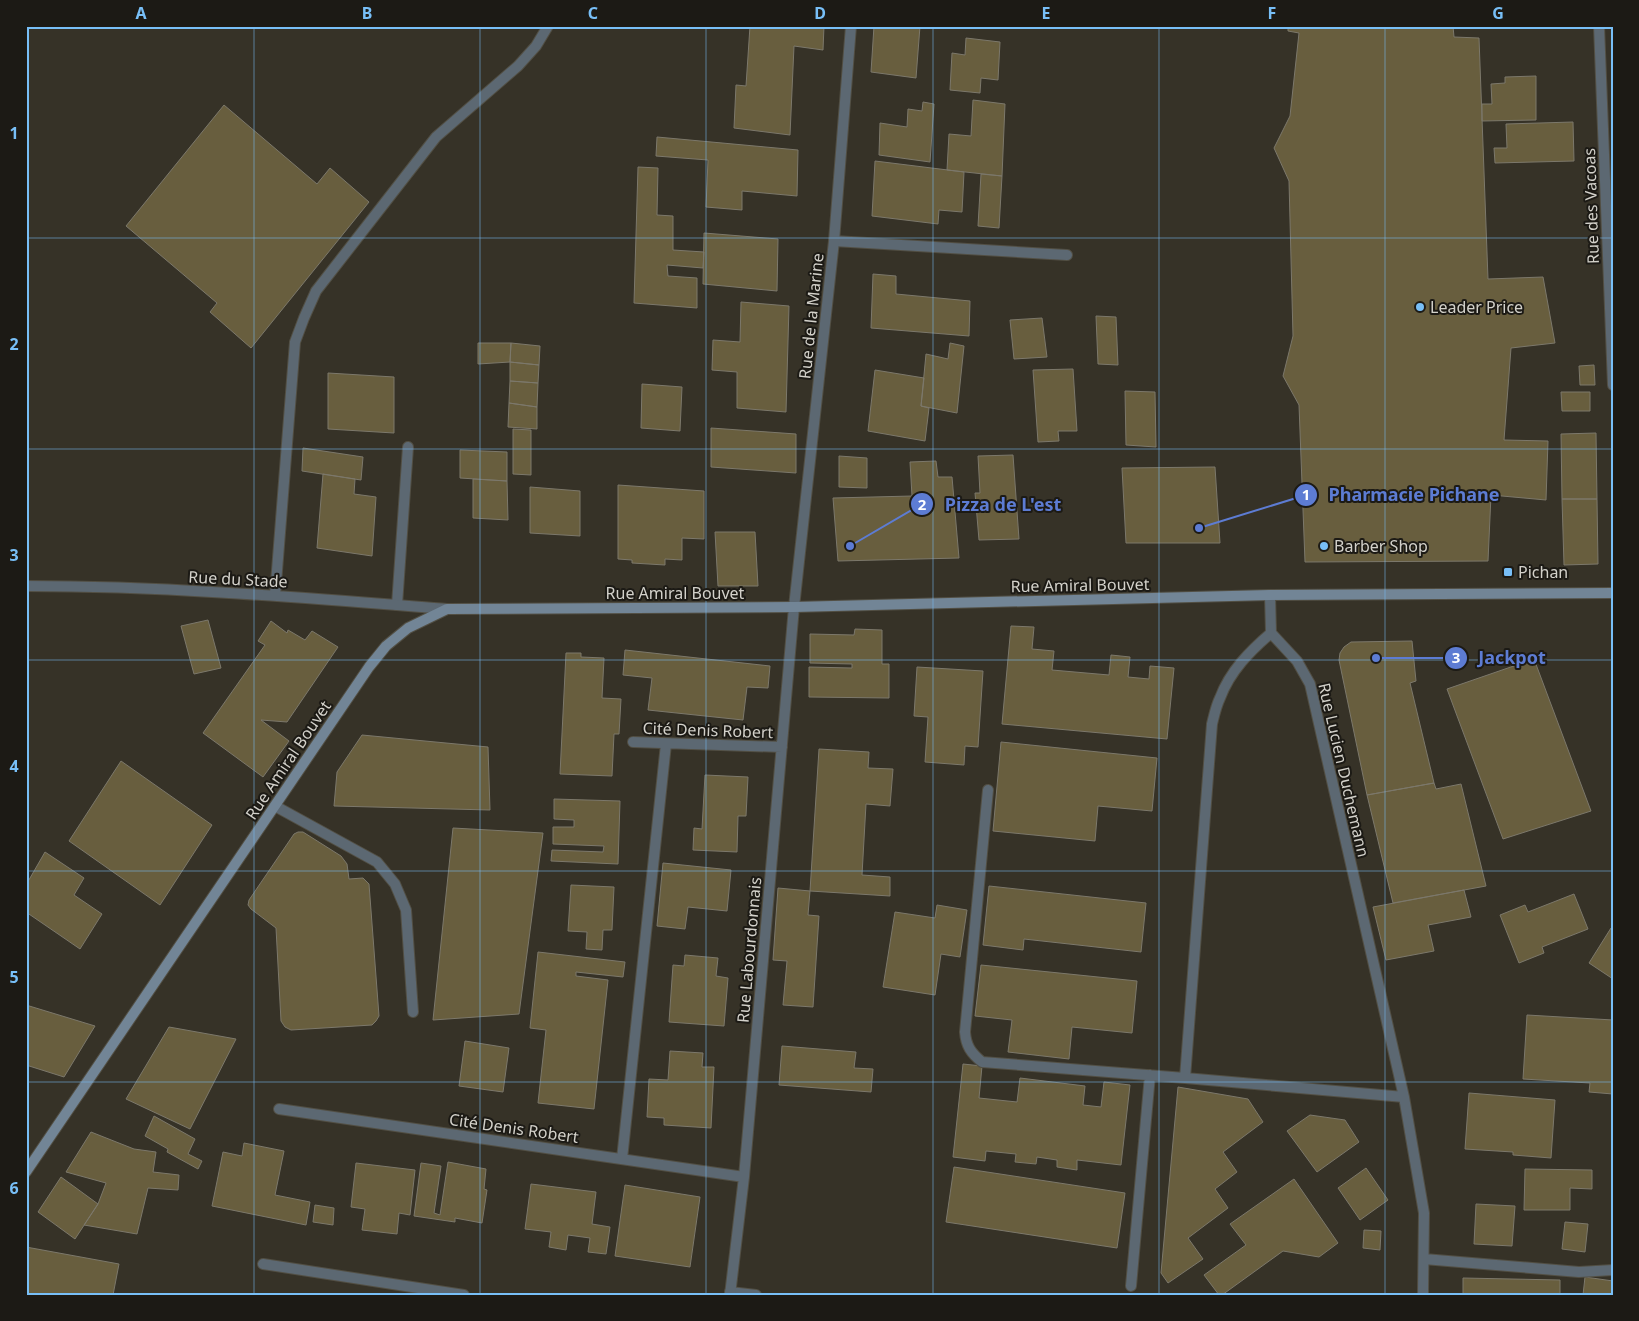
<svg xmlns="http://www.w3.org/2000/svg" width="1639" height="1321" font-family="'Noto Sans',sans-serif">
	<rect width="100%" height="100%" fill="#363227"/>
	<path fill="#685e3e" stroke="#7c786b" d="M 750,26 L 824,26 L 823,50 L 794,46 L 790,135 L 734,128 L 736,85 L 746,86 Z
		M 874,26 L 920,26 L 916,78 L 871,72 Z
		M 1288,26 L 1453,26 L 1454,37 L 1479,38 L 1488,279 L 1543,277 L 1555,343 L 1511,348 L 1504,440 L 1548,441 L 1546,500 L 1491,495 L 1488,561 L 1305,562 L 1299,405 L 1283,376 L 1293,336 L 1289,181 L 1274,148 L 1290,116 L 1299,33 L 1288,31 Z
		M 966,38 L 1000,42 L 998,80 L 981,78 L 980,93 L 950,90 L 952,53 L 965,55 Z
		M 1536,76 L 1536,120 L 1482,121 L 1482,104 L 1492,104 L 1491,84 L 1505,83 L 1505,77 Z
		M 973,100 L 1005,104 L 1002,176 L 947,170 L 949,134 L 971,136 Z
		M 923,102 L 934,104 L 930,162 L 879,155 L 880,123 L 907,127 L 908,109 L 922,111 Z
		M 224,105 L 317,184 L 330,168 L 369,202 L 251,348 L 210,312 L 217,303 L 126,226 Z
		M 1573,122 L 1574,161 L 1495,163 L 1494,148 L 1507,148 L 1506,124 Z
		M 657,137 L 798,150 L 797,196 L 742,191 L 742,210 L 706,207 L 708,160 L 656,156 Z
		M 875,161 L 964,172 L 962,212 L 939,210 L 938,224 L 872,216 Z
		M 638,167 L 658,168 L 657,215 L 673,216 L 673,250 L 704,252 L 703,268 L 667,265 L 668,276 L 697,278 L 697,308 L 634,303 Z
		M 981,174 L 1002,176 L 999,228 L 978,226 Z
		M 704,233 L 778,239 L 777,291 L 703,284 Z
		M 873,274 L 896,276 L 896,294 L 970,301 L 969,336 L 871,328 Z
		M 741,302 L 789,306 L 786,412 L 737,408 L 737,372 L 712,370 L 713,340 L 740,342 Z
		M 1096,316 L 1116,317 L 1118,365 L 1098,364 Z
		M 1042,318 L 1047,357 L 1014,359 L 1010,320 Z
		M 478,343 L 511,343 L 510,362 L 478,364 Z
		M 511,343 L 540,346 L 539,365 L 510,362 Z
		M 950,343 L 964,346 L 957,413 L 921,406 L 926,354 L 948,359 Z
		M 510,362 L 539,365 L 538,383 L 510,381 Z
		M 1594,365 L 1595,385 L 1580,385 L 1579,366 Z
		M 1073,369 L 1077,431 L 1058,431 L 1059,441 L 1038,442 L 1033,370 Z
		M 875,370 L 924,378 L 921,406 L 929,408 L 925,441 L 868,431 Z
		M 328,373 L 394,377 L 394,433 L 328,429 Z
		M 510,381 L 538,383 L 537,407 L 509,403 Z
		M 642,384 L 682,387 L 680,431 L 641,428 Z
		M 1125,391 L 1155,392 L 1156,447 L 1126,445 Z
		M 1561,392 L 1590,392 L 1590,411 L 1562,411 Z
		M 509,403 L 537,407 L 537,429 L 508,427 Z
		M 711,428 L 796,434 L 796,473 L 711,467 Z
		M 513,429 L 531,430 L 531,475 L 513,474 Z
		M 1596,433 L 1597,499 L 1562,499 L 1561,434 Z
		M 303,448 L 363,457 L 361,480 L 302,471 Z
		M 460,450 L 507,452 L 507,481 L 460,478 Z
		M 1013,455 L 1019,539 L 979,540 L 975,493 L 980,493 L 978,456 Z
		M 839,456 L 867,458 L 867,488 L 839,487 Z
		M 936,461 L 938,477 L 952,477 L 959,558 L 838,561 L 833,498 L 912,496 L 910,462 Z
		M 1215,467 L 1220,543 L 1126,543 L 1122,468 Z
		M 323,474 L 355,479 L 354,494 L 376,497 L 372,556 L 317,548 Z
		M 473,479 L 507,481 L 508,520 L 473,518 Z
		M 618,485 L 704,491 L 704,539 L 682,538 L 682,560 L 665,559 L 665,565 L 632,563 L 632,560 L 618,559 Z
		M 530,487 L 580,491 L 580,536 L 530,533 Z
		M 1562,499 L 1597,499 L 1598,564 L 1564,565 Z
		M 715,532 L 755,532 L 758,586 L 718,586 Z
		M 208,620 L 221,668 L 194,674 L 181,626 Z
		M 271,621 L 287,633 L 288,630 L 305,640 L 312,631 L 338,647 L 287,722 L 261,720 L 289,741 L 263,777 L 203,733 L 265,645 L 258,641 Z
		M 1011,626 L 1034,627 L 1032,649 L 1054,651 L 1052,670 L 1109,675 L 1111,655 L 1130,657 L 1128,677 L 1149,679 L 1150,666 L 1174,668 L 1167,739 L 1002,724 Z
		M 855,629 L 882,630 L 882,664 L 889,664 L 889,698 L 809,697 L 809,667 L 852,668 L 852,664 L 810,663 L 810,634 L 854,635 Z
		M 1412,641 L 1416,681 L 1410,683 L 1434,783 L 1367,795 L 1339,660 L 1340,653 L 1344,647 L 1351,642 Z
		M 625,650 L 770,666 L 768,688 L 747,687 L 743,720 L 648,710 L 652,678 L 623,675 Z
		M 566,653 L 581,653 L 581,657 L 604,658 L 602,698 L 621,699 L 619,734 L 614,734 L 612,776 L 560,774 Z
		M 1534,659 L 1591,811 L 1503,839 L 1447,689 Z
		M 917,667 L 983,671 L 978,747 L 965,746 L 964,765 L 925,762 L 928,717 L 914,716 Z
		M 362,735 L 488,747 L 490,810 L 334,806 L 337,772 Z
		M 1001,742 L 1157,758 L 1152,811 L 1098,806 L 1095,841 L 993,831 Z
		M 819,749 L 869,752 L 868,768 L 893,769 L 890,806 L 866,804 L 862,875 L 890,877 L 890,896 L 810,891 Z
		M 121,761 L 212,825 L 160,905 L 69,841 Z
		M 705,775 L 748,777 L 746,816 L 738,816 L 737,852 L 693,850 L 694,828 L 702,829 Z
		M 1434,783 L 1436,789 L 1461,784 L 1486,886 L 1393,903 L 1367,795 Z
		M 554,799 L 620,801 L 618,864 L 551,861 L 552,850 L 603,852 L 604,846 L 553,844 L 553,827 L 574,827 L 574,820 L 554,819 Z
		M 453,828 L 543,833 L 519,1014 L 433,1020 Z
		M 298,832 L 303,832 L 341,856 L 347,864 L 349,879 L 363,878 L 369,884 L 379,1016 L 376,1021 L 372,1025 L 291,1030 L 285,1027 L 281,1021 L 276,928 L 251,909 L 248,905 L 249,900 L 294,834 Z
		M 45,852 L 84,878 L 74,895 L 102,914 L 80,949 L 26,912 L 26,885 Z
		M 663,863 L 731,870 L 727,911 L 688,907 L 685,929 L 657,926 Z
		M 571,885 L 614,887 L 612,930 L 603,930 L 602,950 L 586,949 L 587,932 L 568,931 Z
		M 989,886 L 1146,903 L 1141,952 L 1024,939 L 1023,950 L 983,945 Z
		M 778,888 L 810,891 L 808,915 L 819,916 L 813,1007 L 783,1005 L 787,961 L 773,960 Z
		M 1464,890 L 1471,917 L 1428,925 L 1434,951 L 1386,960 L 1373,907 Z
		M 1574,894 L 1588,929 L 1542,947 L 1544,953 L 1519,963 L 1500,915 L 1525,905 L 1528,912 Z
		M 937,905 L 967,910 L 960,957 L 941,954 L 935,995 L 883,987 L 895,912 L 935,918 Z
		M 1611,928 L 1613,929 L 1613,979 L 1589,963 Z
		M 538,952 L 625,962 L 623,977 L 576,972 L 576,976 L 608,980 L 594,1109 L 538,1103 L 546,1030 L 530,1028 Z
		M 685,955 L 718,958 L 716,976 L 728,978 L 724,1026 L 669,1022 L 673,965 L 684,966 Z
		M 981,965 L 1137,981 L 1132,1033 L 1072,1027 L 1069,1059 L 1008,1052 L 1012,1020 L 975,1016 Z
		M 26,1005 L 95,1026 L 64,1077 L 26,1065 Z
		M 1527,1015 L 1613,1020 L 1613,1094 L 1589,1092 L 1590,1083 L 1523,1079 Z
		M 169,1027 L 236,1039 L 190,1129 L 126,1099 Z
		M 465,1041 L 509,1048 L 503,1092 L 459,1086 Z
		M 782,1046 L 856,1052 L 854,1068 L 873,1069 L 871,1092 L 779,1085 Z
		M 670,1051 L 703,1053 L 702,1067 L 714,1067 L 711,1128 L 664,1125 L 664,1118 L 647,1117 L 649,1079 L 668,1080 Z
		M 963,1064 L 982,1066 L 979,1098 L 1017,1102 L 1020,1078 L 1085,1086 L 1083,1105 L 1101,1107 L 1104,1082 L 1130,1085 L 1121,1165 L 1077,1160 L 1077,1170 L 1057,1167 L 1057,1160 L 1037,1157 L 1036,1164 L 1015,1162 L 1016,1154 L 986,1151 L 985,1161 L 953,1157 Z
		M 1178,1087 L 1248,1099 L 1263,1122 L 1223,1152 L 1237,1172 L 1215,1189 L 1228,1208 L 1188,1238 L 1203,1259 L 1168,1283 L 1161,1273 Z
		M 1469,1093 L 1555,1100 L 1551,1158 L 1513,1155 L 1513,1152 L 1465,1149 Z
		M 1310,1115 L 1345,1120 L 1359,1142 L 1317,1172 L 1287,1131 Z
		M 154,1116 L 195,1139 L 188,1154 L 202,1161 L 198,1169 L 167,1152 L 168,1149 L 145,1136 Z
		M 91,1132 L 134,1149 L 156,1152 L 153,1172 L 179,1175 L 178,1190 L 148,1188 L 137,1234 L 84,1225 L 98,1204 L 106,1183 L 66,1172 Z
		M 244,1143 L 284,1151 L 275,1195 L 310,1202 L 306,1225 L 212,1206 L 223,1152 L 242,1156 Z
		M 448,1162 L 486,1169 L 484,1189 L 487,1190 L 482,1223 L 455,1218 L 455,1222 L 414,1216 L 421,1163 L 441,1166 L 434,1213 L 440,1215 Z
		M 356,1163 L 415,1170 L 410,1215 L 399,1213 L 397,1234 L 362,1230 L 365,1209 L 351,1207 Z
		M 954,1167 L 1125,1193 L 1117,1248 L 946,1222 Z
		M 1366,1168 L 1388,1200 L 1360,1220 L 1338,1188 Z
		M 1525,1169 L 1592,1170 L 1592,1189 L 1570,1188 L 1570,1210 L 1524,1210 Z
		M 61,1177 L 98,1204 L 75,1239 L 38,1212 Z
		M 1294,1179 L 1338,1243 L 1319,1257 L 1283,1251 L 1222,1295 L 1219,1295 L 1204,1275 L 1246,1245 L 1230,1224 Z
		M 531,1184 L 596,1192 L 592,1224 L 610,1227 L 606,1254 L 588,1252 L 590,1238 L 568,1235 L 566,1250 L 549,1247 L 551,1232 L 525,1229 Z
		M 625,1185 L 700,1197 L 690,1267 L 615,1256 Z
		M 1476,1204 L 1515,1206 L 1512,1246 L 1474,1244 Z
		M 315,1205 L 334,1208 L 333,1225 L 313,1222 Z
		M 1565,1222 L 1588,1224 L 1585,1252 L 1562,1249 Z
		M 1364,1230 L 1381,1231 L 1380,1250 L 1363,1248 Z
		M 26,1247 L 119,1264 L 113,1295 L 26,1295 Z
		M 1585,1277 L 1613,1281 L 1613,1295 L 1583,1295 Z
		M 1463,1278 L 1560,1280 L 1560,1295 L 1463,1295 Z"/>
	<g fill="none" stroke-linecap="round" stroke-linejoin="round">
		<defs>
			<path id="lane" d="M 834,241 L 1067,255
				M 397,605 L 408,447
				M 730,1292 L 756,1295"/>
			<path id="street" d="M 1599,26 L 1613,385
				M 26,586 C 167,586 307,598 447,609
				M 1270,595 L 1271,633
				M 275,596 L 295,342 L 304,318 L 316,291 L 436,137 L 518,66 L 536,46 L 548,26
				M 1271,633 L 1297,661 L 1310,684 L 1404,1097 L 1424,1213 L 1423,1295
				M 633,742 L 782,747
				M 988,790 L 965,1032 C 966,1046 971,1053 982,1062 L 1185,1078 L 1404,1097
				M 275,806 L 377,862 L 395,884 L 406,910 L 413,1012
				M 1185,1078 L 1212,724 C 1214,716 1216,706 1220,698 C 1230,671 1250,651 1271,633
				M 279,1109 L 744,1177
				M 622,1159 L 666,744
				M 1424,1259 L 1579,1272 L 1613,1270
				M 263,1264 L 464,1295
				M 1131,1286 L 1150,1075
				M 730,1295 L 744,1177 L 794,607 L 834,241 L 851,26"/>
			<path id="secondary" d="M 26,1172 L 369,667 L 386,646 L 408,628 L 447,609 L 794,607 L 1270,595 L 1613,593"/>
		</defs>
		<use href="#lane" stroke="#524f44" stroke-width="12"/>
		<use href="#street" stroke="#524f44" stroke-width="12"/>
		<use href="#secondary" stroke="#524f44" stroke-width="12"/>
		<use href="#lane" stroke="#5c6872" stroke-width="10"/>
		<use href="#street" stroke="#5c6872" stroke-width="10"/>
		<use href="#secondary" stroke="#728596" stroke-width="10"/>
	</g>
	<path fill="none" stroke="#78bff7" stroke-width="1" stroke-opacity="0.55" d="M 254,26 L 254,1295M 480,26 L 480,1295M 706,26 L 706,1295M 933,26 L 933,1295M 1159,26 L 1159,1295M 1385,26 L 1385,1295M 26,238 L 1613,238M 26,449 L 1613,449M 26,660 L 1613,660M 26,871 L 1613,871M 26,1082 L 1613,1082"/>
	<g fill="#78bff7" stroke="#1c1a15" stroke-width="2">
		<circle cx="1420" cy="307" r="5"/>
		<circle cx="1324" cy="546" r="5"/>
		<rect x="1503" y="567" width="10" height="10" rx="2.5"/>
	</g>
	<g text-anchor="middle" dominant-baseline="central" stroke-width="4" stroke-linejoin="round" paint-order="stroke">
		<g font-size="16" fill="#d3d1ca" stroke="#1c1a15">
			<text transform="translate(1591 206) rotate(-92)">Rue des Vacoas</text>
			<text transform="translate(811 316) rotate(-84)">Rue de la Marine</text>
			<text transform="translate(238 579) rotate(3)">Rue du Stade</text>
			<text transform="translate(1080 585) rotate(-1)">Rue Amiral Bouvet</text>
			<text x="675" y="593">Rue Amiral Bouvet</text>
			<text transform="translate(708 730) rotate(2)">Cité Denis Robert</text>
			<text transform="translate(288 760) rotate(-56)">Rue Amiral Bouvet</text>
			<text transform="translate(1344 770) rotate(77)">Rue Lucien Duchemann</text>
			<text transform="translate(749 950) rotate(-85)">Rue Labourdonnais</text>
			<text transform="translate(514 1128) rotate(8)">Cité Denis Robert</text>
		</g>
		<g font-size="16" fill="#d3d1ca" stroke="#1c1a15" text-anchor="start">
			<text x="1430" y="307">Leader Price</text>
			<text x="1334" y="546">Barber Shop</text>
			<text x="1518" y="572">Pichan</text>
		</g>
	</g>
	<path fill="none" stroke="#5d7cd3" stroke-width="2" d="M1199 528L1306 495M850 546L922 504M1376 658L1456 658"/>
	<g fill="#5d7cd3" stroke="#1c1a15" stroke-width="2">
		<circle cx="1199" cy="528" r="5"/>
		<circle cx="850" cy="546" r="5"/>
		<circle cx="1376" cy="658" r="5"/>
		<circle cx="1306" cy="495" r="12"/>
		<circle cx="922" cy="504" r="12"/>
		<circle cx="1456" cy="658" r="12"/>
	</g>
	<g font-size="15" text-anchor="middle" font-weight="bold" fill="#fff">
		<text x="1306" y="500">1</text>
		<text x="922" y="510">2</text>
		<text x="1456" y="663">3</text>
	</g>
	<g font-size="18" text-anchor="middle" font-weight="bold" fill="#5d7cd3" stroke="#1c1a15" stroke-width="4" stroke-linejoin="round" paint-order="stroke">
		<text x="1414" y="501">Pharmacie Pichane</text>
		<text x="1003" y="511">Pizza de L'est</text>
		<text x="1512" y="664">Jackpot</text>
	</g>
	<rect width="1639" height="1321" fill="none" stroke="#1c1a15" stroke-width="55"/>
	<rect x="28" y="28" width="1584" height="1266" fill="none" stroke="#78bff7" stroke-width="2"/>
	<g font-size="16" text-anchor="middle" font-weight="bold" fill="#78bff7">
		<text x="141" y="19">A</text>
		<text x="367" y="19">B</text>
		<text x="593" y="19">C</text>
		<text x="820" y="19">D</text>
		<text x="1046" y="19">E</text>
		<text x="1272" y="19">F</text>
		<text x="1498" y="19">G</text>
		<text x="14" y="139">1</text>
		<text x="14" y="350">2</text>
		<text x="14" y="561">3</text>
		<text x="14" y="772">4</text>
		<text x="14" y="983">5</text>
		<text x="14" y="1194">6</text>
	</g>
</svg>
